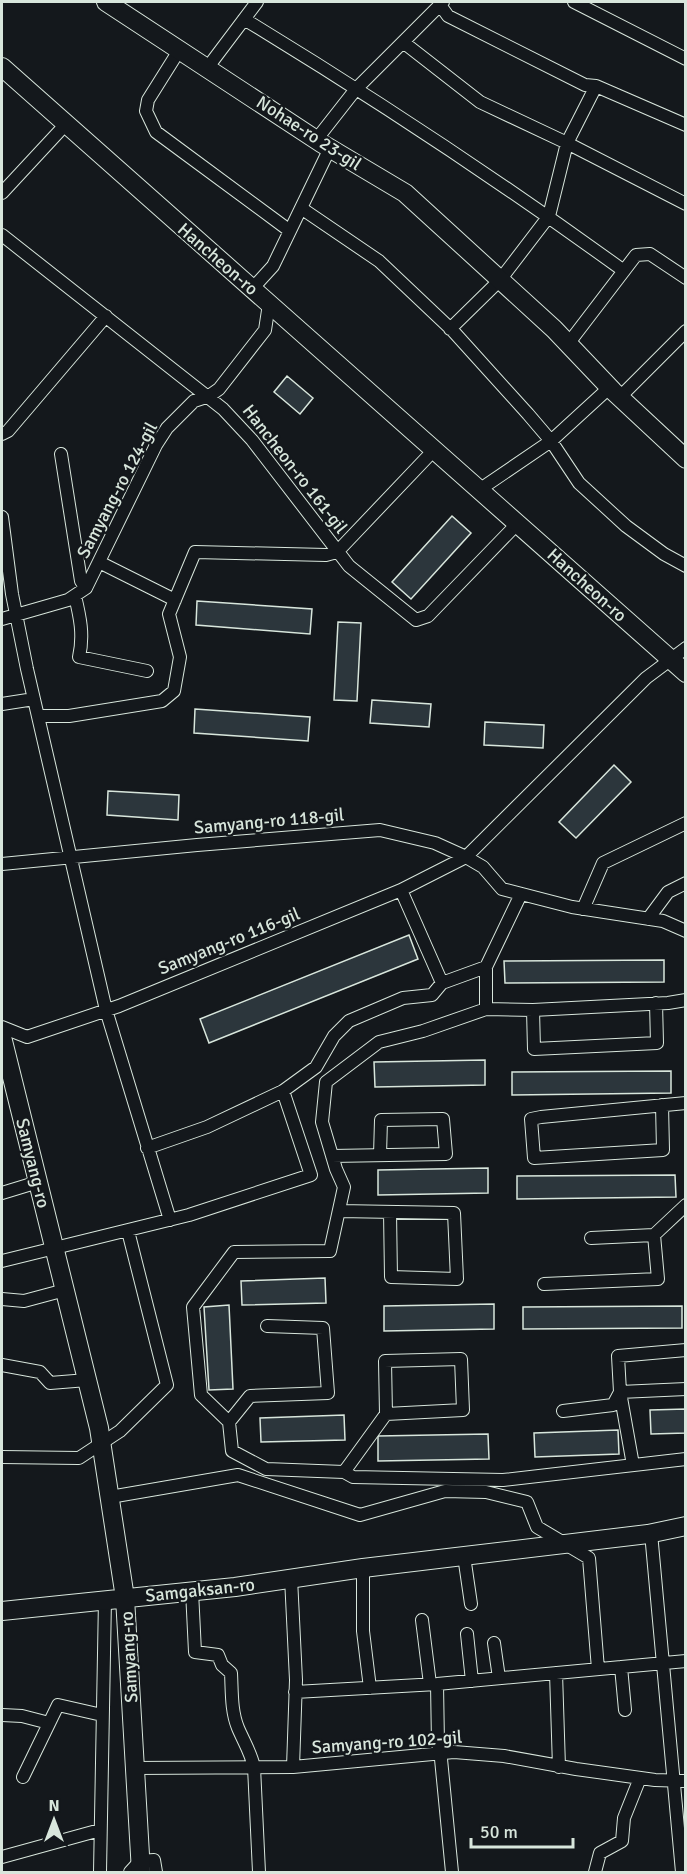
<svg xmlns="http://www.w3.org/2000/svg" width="687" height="1874" font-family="Signika,sans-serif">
	<rect width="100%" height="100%" fill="#14181c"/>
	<path fill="#2c363c" stroke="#d8e6dc" stroke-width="1.5" d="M 287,376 L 313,398 L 300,414 L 274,392 Z
		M 452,516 L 471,533 L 411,599 L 392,582 Z
		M 197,601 L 312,609 L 310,634 L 196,625 Z
		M 338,622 L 361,623 L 357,701 L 334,700 Z
		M 372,700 L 431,704 L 429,727 L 370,723 Z
		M 195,709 L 310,717 L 308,741 L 194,733 Z
		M 485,722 L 544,725 L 543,748 L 484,745 Z
		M 614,765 L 631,782 L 576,838 L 559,822 Z
		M 108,791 L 179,795 L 178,820 L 107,815 Z
		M 409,935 L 418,959 L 209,1043 L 200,1019 Z
		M 664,960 L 664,982 L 505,983 L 504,961 Z
		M 485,1060 L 485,1085 L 375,1087 L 374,1062 Z
		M 671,1071 L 671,1093 L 512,1095 L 512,1072 Z
		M 488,1168 L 488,1193 L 378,1195 L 378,1170 Z
		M 675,1175 L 676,1197 L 517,1199 L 517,1176 Z
		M 325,1278 L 326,1303 L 242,1305 L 241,1281 Z
		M 494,1304 L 494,1329 L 384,1331 L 384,1306 Z
		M 229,1305 L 233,1389 L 209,1390 L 204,1307 Z
		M 682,1306 L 682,1328 L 523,1329 L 523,1307 Z
		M 686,1409 L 686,1433 L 651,1434 L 650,1410 Z
		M 344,1415 L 345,1440 L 261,1442 L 260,1418 Z
		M 618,1430 L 619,1454 L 535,1457 L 534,1433 Z
		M 488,1434 L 489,1459 L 378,1461 L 378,1436 Z"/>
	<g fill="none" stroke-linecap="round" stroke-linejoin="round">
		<defs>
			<path id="street" d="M 574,2 L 686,59
				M 440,5 L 448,16 L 585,85 L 596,86 L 686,125
				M 244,19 C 374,98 501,182 624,271
				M 403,42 L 480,102 L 567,143 L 686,204
				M 180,49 L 148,100 L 146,111 L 156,132 L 290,231
				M 208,67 L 257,2
				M 316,140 L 356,89 L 443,2
				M 2,193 L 66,124
				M 301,208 L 379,261 L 453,331 L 528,414 L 551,441 L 579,483 L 626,526 L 664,554 L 686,566
				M 2,235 L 223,409 L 252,440 L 349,566 L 416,620 L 428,616 L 517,524
				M 252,289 L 273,266 L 330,148
				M 450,329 L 500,280 L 549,216 L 567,143 L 596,86
				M 568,344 L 636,255 L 650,254 L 686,278
				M 620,397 L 686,331
				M 2,434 L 8,431 L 106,316
				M 61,454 L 81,581 L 86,588
				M 479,490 L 551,441 L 610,387
				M 2,517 L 12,594 L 27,669 L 106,1010 L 170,1220
				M 99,562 L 175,600
				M 75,596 C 80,617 84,635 79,657 L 147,671
				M 2,619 L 68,600 L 86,588 L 156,445 L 167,428 L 194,401 L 209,396 L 219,389 L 265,330 L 269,304
				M 2,704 L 34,699
				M 38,716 L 69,716 L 162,701 L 174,691 L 180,657 L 169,614 L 195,552 L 326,555 L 337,552 L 434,450
				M 2,864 L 197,845 L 380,830 L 435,843 L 466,857 L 483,867 L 502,889 L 572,907 L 663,921 L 686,931
				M 583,909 L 603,863 L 686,823
				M 648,919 L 668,892 L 686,883
				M 442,983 L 486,967 L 521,894
				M 686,1000 L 668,1003 L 533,1010 L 486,1009 L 423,1031 L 379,1042 L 326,1082 L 322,1122 L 336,1169 L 344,1187 L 330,1251 L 234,1252 L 193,1307 L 201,1395 L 229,1422 L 232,1451 L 266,1469 L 344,1472 L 353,1477 L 503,1480 L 686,1459
				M 486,1009 L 486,967
				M 533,1010 L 534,1049 L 657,1043 L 656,1003
				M 2,1027 L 27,1037 L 119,1006 L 401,890 L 466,857 L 646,678 L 686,648
				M 662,1105 L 663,1150 L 534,1158 L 531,1119 L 541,1117 L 686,1103
				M 147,1148 L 207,1127 L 283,1091 L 316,1067 L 334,1036 L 349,1021 L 403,998 L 432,995 L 442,983 L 401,890
				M 332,1156 L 446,1154 L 443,1119 L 381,1120 L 380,1155
				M 2,1193 L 38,1182
				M 339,1211 L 454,1213 L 457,1279 L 391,1277 L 390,1212
				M 591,1238 L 654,1235 L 686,1205
				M 2,1261 L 189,1215 L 311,1175 L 283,1091
				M 544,1284 L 658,1279 L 654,1235
				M 2,1299 L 24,1301 L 65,1290
				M 686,1350 L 618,1356 L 620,1392 L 686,1389
				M 2,1365 L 40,1372 L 50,1383 L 87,1380
				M 620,1392 L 633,1465
				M 563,1411 L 613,1405 L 620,1392
				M 229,1422 L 250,1396 L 328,1393 L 323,1328 L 267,1326
				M 2,1457 L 79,1458 L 120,1431 L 167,1385 L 128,1231
				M 344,1472 L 386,1414 L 385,1361 L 461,1359 L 463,1410 L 386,1414
				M 110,1497 L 238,1475 L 360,1515 L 445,1491 L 486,1492 L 527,1502 L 537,1527 L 589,1558 L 598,1669
				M 651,1533 L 682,1872
				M 464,1556 L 471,1604
				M 363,1568 L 363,1631 L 370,1688
				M 291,1578 L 296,1680 L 293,1767
				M 192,1591 L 195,1652 L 218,1655 L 222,1665 L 231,1673 C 232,1692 231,1711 238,1728 C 244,1742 251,1753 254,1767 L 259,1872
				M 422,1620 L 430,1684
				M 467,1634 L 472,1681
				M 494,1643 L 499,1678
				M 621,1667 L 625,1710
				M 556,1673 L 559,1767
				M 437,1684 L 438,1744 L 441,1759 L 452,1872
				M 295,1692 L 437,1684 L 686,1661
				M 2,1715 L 22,1716 L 49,1723
				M 135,1768 L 293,1767 L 454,1752 L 504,1756 L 576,1769 L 655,1780 L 686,1781
				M 23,1777 L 58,1705 L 102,1715
				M 2,1857 L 100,1830
				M 100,1872 L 105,1599
				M 130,1872 L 140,1861 L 154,1860 L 156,1872
				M 595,1872 L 600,1853 L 622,1841 L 624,1818 L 640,1778"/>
			<path id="secondary" d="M 106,2 L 321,143 L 405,193 L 554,329 L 613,391 L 686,459
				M 2,67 L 686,673
				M 2,1037 L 99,1428 L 125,1598 L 141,1872
				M 2,1611 L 235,1587 L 363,1568 L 648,1534 L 686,1526"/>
		</defs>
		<use href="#street" stroke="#d8e6dc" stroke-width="14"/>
		<use href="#secondary" stroke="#d8e6dc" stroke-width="20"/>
		<use href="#street" stroke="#14181c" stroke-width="12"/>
		<use href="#secondary" stroke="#14181c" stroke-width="18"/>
	</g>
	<g text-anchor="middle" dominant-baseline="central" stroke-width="4.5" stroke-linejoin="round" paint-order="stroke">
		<g font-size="18" fill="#d8e6dc" stroke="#14181c">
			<text transform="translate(309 133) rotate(33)">Nohae-ro 23-gil</text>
			<text transform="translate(218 259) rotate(41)">Hancheon-ro</text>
			<text transform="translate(295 469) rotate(52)">Hancheon-ro 161-gil</text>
			<text transform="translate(117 490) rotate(-62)">Samyang-ro 124-gil</text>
			<text transform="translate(587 585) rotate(42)">Hancheon-ro</text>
			<text transform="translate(269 821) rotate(-5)">Samyang-ro 118-gil</text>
			<text transform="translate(229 941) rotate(-22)">Samyang-ro 116-gil</text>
			<text transform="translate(33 1163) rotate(76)">Samyang-ro</text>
			<text transform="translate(200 1590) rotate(-6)">Samgaksan-ro</text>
			<text transform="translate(129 1657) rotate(-93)">Samyang-ro</text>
			<text transform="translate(387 1742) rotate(-4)">Samyang-ro 102-gil</text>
		</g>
	</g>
	<rect width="687" height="1874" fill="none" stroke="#d8e6dc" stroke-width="6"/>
	<g transform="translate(54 1820)" stroke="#14181c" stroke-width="4.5" paint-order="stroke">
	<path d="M0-4.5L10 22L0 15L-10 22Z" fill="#d8e6dc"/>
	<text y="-9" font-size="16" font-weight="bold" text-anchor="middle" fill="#d8e6dc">N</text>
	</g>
	<path d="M471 1838v9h102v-9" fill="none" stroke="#d8e6dc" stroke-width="3"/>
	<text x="480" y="1838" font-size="18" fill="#d8e6dc" stroke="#14181c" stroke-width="4.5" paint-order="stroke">50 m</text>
</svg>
